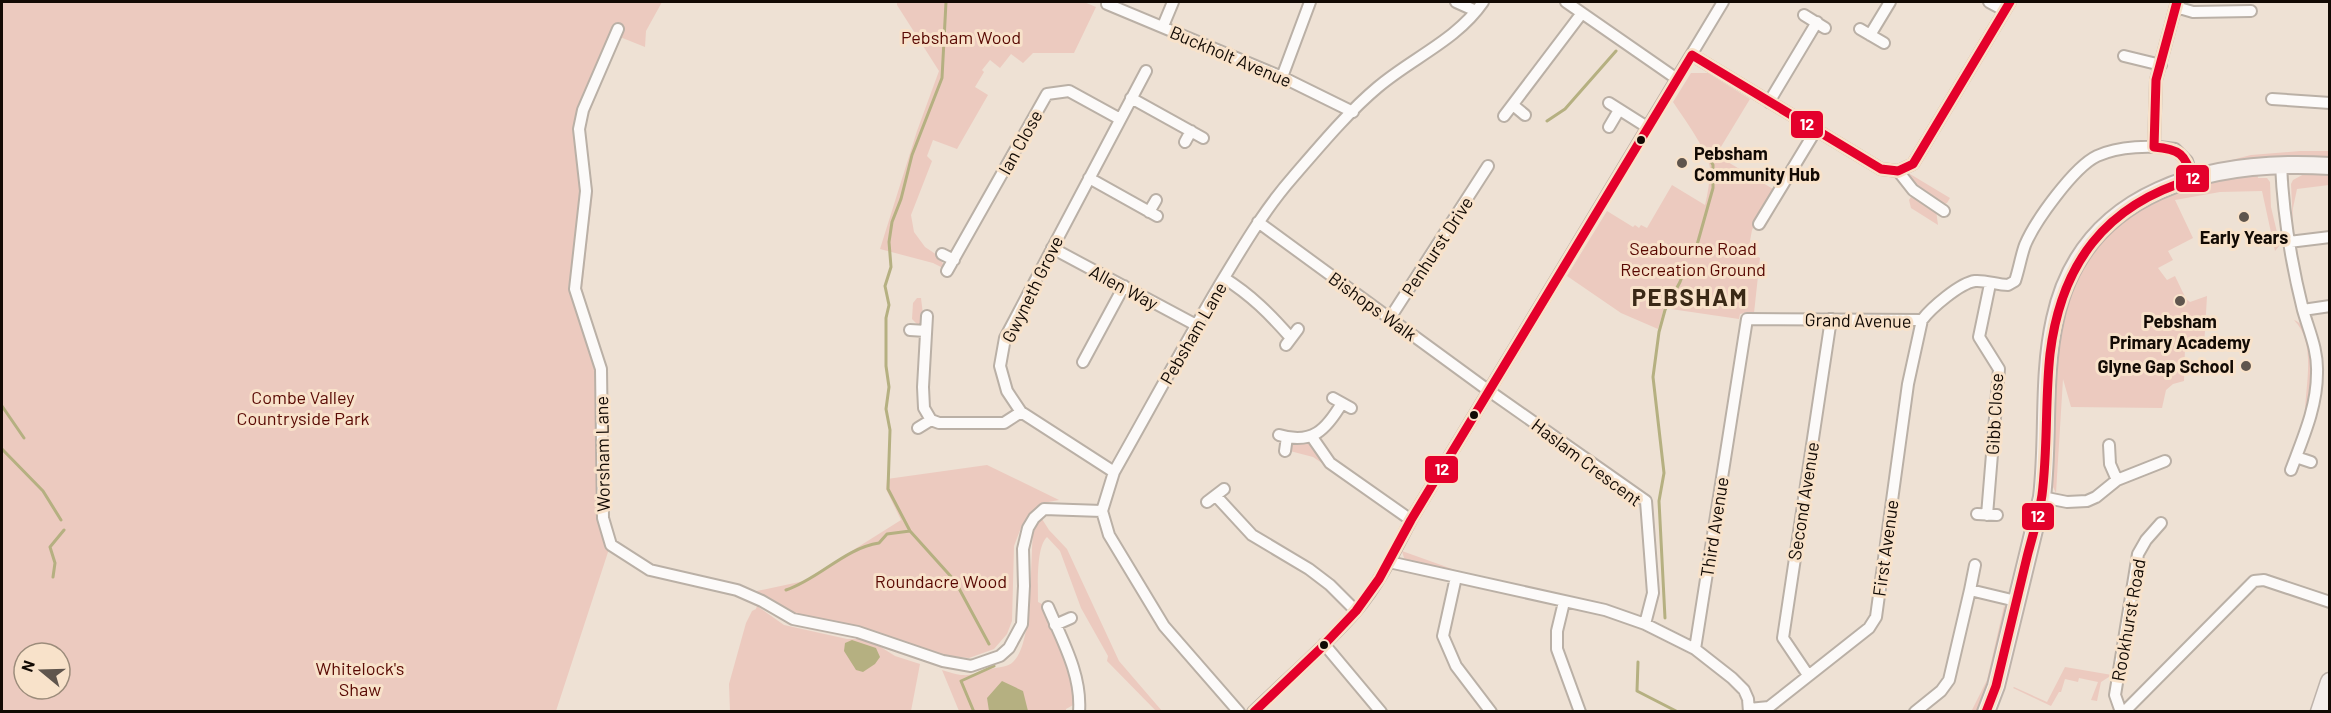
<svg xmlns="http://www.w3.org/2000/svg" width="2331" height="713" font-family="Barlow,sans-serif">
	<rect width="100%" height="100%" fill="#eee1d4"/>
	<path fill="#eccabf" fill-rule="evenodd" d="M 2,2 L 662,2 L 646,31 L 645,47 L 620,37 L 584,126 L 593,192 L 582,288 L 605,369 L 609,549 L 556,711 L 2,711 ZM 24,653 L 60,653 L 60,689 L 24,689 Z
		M 897,2 L 1084,2 L 1096,7 L 1074,53 L 1033,53 L 1023,63 L 1011,54 L 1000,68 L 990,60 L 982,70 L 984,72 L 975,87 L 988,95 L 957,149 L 933,140 L 927,156 L 932,161 L 911,215 L 914,232 L 925,247 L 940,257 L 945,269 L 933,263 L 880,249 L 917,131 L 939,71 L 897,5 Z
		M 1691,73 L 1708,73 L 1750,99 L 1716,155 L 1773,189 L 1752,230 L 1748,252 L 1760,258 L 1754,313 L 1749,312 L 1740,314 L 1739,319 L 1664,308 L 1658,329 L 1621,313 L 1567,276 L 1607,211 L 1633,227 L 1635,225 L 1639,228 L 1641,225 L 1647,228 L 1672,185 L 1705,205 C 1708,193 1710,180 1710,168 C 1708,151 1683,117 1673,102 Z
		M 2300,151 L 2329,151 L 2329,157 L 2301,156 L 2224,162 L 2251,155 Z
		M 2257,170 L 2258,178 L 2267,178 L 2270,182 L 2271,207 L 2280,245 L 2275,251 L 2262,191 L 2220,192 L 2175,200 L 2193,238 L 2168,251 L 2173,260 L 2158,268 L 2167,280 L 2175,276 L 2186,299 L 2190,302 L 2207,296 L 2204,347 L 2185,347 L 2184,381 L 2173,384 L 2166,390 L 2162,408 L 2071,407 L 2063,379 L 2056,493 L 2049,479 L 2055,357 L 2060,324 L 2077,272 L 2114,225 L 2169,192 Z
		M 2306,173 L 2329,174 L 2329,185 L 2297,189 L 2293,208 L 2293,226 L 2291,184 L 2293,180 Z
		M 1910,174 L 1950,198 L 1947,203 L 1941,206 L 1916,187 L 1908,177 Z
		M 1911,197 L 1921,199 L 1936,210 L 1938,225 L 1911,208 L 1909,200 Z
		M 917,298 L 921,298 C 922,308 925,318 919,326 L 912,319 L 913,303 Z
		M 2294,320 C 2316,327 2313,392 2308,410 L 2305,411 C 2306,383 2316,342 2294,320 Z
		M 1304,440 L 1312,443 L 1325,465 L 1313,457 L 1290,451 L 1294,442 Z
		M 987,465 L 1059,500 L 1043,503 L 1039,506 L 1022,525 L 1014,546 L 1012,621 L 1007,634 L 994,649 L 969,658 L 941,655 L 810,620 L 786,611 L 752,592 L 804,581 L 901,520 L 886,489 L 887,479 Z
		M 1042,519 L 1049,530 L 1067,549 L 1119,661 L 1162,711 L 1156,711 L 1107,661 L 1108,656 L 1081,608 L 1060,551 L 1047,537 C 1036,547 1038,585 1038,602 L 1044,605 L 1049,625 L 1067,659 L 1066,666 L 1071,672 L 1075,704 L 1066,709 L 1066,711 L 959,711 L 942,670 C 967,678 967,676 991,669 C 998,667 1008,667 1013,662 C 1035,642 1029,556 1034,525 Z
		M 1402,551 L 1455,570 L 1456,572 L 1410,562 L 1404,558 Z
		M 757,606 L 784,625 L 847,639 L 862,639 L 876,644 L 895,656 L 920,664 L 911,711 L 730,711 L 729,684 L 746,623 L 752,611 L 756,609 Z
		M 2004,606 L 2006,608 C 1999,640 1994,685 1977,711 L 1971,712 L 1987,680 Z
		M 2065,667 L 2112,675 L 2101,682 L 2097,701 L 2091,700 L 2098,682 L 2079,678 L 2078,682 L 2065,679 L 2061,692 L 2059,692 L 2051,706 L 2013,688 L 2014,687 L 2047,702 Z"/>
	<path fill="#b5b081" d="M 852,640 L 876,648 L 880,657 L 875,664 L 863,672 L 856,670 L 844,651 L 845,643 Z
		M 1002,681 L 1023,691 L 1028,711 L 989,711 L 987,698 Z"/>
	<g fill="none" stroke-linecap="round" stroke-linejoin="round">
		<path stroke="#b5b081" stroke-width="3" d="M 946,2 L 942,78 L 912,155 L 901,199 L 892,222 L 889,242 L 891,267 L 885,286 L 889,305 L 886,318 L 886,366 L 889,387 L 886,409 L 890,430 L 888,489 L 910,531 L 955,581 L 989,644
			M 1547,121 L 1565,109 L 1616,51
			M 1689,252 L 1697,245 L 1713,188 L 1713,165 L 1703,147
			M 2,406 L 24,438
			M 2,449 L 43,491 L 61,520
			M 53,577 L 55,563 L 50,547 L 64,530
			M 786,590 C 819,579 845,548 879,543 L 887,534 L 910,531
			M 1665,618 L 1659,501 L 1664,473 L 1653,377 L 1659,332 L 1665,310 L 1680,282 L 1686,266
			M 1638,662 L 1637,691 L 1678,712
			M 974,712 L 961,681 L 994,666"/>
		<defs>
			<path id="minor" d="M 1456,2 L 1476,11
				M 1566,2 L 1677,79
				M 1989,2 L 2004,10
				M 1107,4 L 1282,77 L 1353,112
				M 2176,7 L 2193,12 L 2251,11
				M 1804,15 L 1825,28
				M 1163,26 L 1173,2
				M 618,29 L 583,110 L 579,129 L 586,191 L 575,289 L 601,369 L 603,518 L 611,545 L 650,570 L 737,590 L 762,601 L 793,619 L 858,632 L 943,661 L 971,666 L 1000,656 L 1009,648 L 1022,624 L 1024,586 L 1023,549 L 1028,528 L 1034,518 L 1044,509 L 1102,511
				M 1860,29 L 1884,43
				M 1870,35 L 1890,2
				M 1692,55 L 1881,169 L 1898,171 L 1913,164 L 2010,2
				M 2124,56 L 2161,65
				M 1282,77 L 1310,2
				M 1131,98 L 1203,138
				M 2272,99 L 2330,103
				M 1769,102 L 1817,22
				M 1609,103 L 1647,127
				M 1513,105 L 1525,115
				M 1504,116 L 1582,13
				M 1609,127 L 1619,110
				M 1185,142 L 1191,131
				M 2154,147 L 2156,80 L 2177,2
				M 2281,164 C 2283,213 2291,262 2303,310 C 2309,331 2318,350 2317,373 C 2317,407 2303,438 2291,470
				M 1898,171 L 1913,190 L 1944,211
				M 1089,178 L 1157,216
				M 1149,212 L 1156,200
				M 1258,222 L 1485,388 L 1646,501 L 1653,593 L 1645,624
				M 1759,224 L 1816,130
				M 2289,242 L 2330,237
				M 1052,248 L 1196,325
				M 942,254 L 954,260
				M 947,271 L 1047,94 L 1069,91 L 1120,119
				M 1224,278 C 1251,295 1270,314 1291,338
				M 2303,310 L 2330,306
				M 927,316 L 923,387 L 924,408 L 931,420 L 939,423 L 1004,423 L 1021,412
				M 1390,318 L 1488,166
				M 910,330 L 926,331
				M 1286,345 L 1298,329
				M 1083,362 L 1124,286
				M 1333,398 L 1351,408
				M 918,428 L 931,420
				M 1279,435 C 1312,445 1326,430 1342,403
				M 1312,437 L 1330,463 L 1411,520
				M 2109,445 L 2110,464 L 2117,480
				M 1285,451 L 1287,437
				M 2296,457 L 2311,462
				M 1114,472 L 1021,412 L 1007,391 L 1000,366 L 1005,338 L 1146,71
				M 1216,496 L 1252,535 L 1309,569 L 1330,585 L 1356,611
				M 2042,497 L 2067,502 L 2087,501 L 2096,497 L 2117,480 L 2165,461
				M 1207,502 L 1224,489
				M 1977,514 L 1997,515
				M 1987,515 L 1999,369 L 1979,337 L 1990,284
				M 1389,562 L 1605,610 L 1645,624 L 1695,649 L 1732,678 L 1744,690 L 1748,699 L 1749,712
				M 1456,577 L 1443,636 L 1456,666 L 1491,712
				M 1970,590 L 1975,565
				M 1564,602 L 1557,631 L 1557,649 L 1580,712
				M 1048,607 C 1062,640 1082,675 1079,712
				M 1055,625 L 1071,618
				M 1324,644 L 1381,712
				M 1695,649 L 1747,319 L 1922,320 C 1931,308 1960,283 1975,281 C 1986,280 1997,285 2008,285 L 2015,281 C 2019,269 2021,256 2025,245 C 2035,221 2074,167 2097,156 C 2119,146 2151,145 2175,149 L 2187,161 L 2193,179
				M 1808,675 L 1783,638 L 1831,319
				M 1749,709 L 1769,707 L 1869,628 L 1876,617 L 1908,384 L 1922,320
				M 1239,712 L 1164,626 L 1109,535 L 1102,511 L 1114,472 C 1149,410 1183,347 1219,286 C 1242,248 1264,210 1293,177 C 1319,147 1348,112 1378,87 C 1412,58 1457,40 1483,2
				M 1253,712 C 1287,679 1325,647 1356,611 C 1379,584 1395,551 1411,520 L 1723,2
				M 1915,712 L 1941,691 L 1949,680 L 1970,590 L 2016,601
				M 2121,712 L 2115,695 L 2138,554 L 2146,540 L 2161,523
				M 2124,712 L 2254,581 L 2264,580 L 2330,602"/>
			<path id="primary" d="M 1986,712 L 1996,686 L 2042,497 C 2049,438 2042,377 2055,319 C 2083,188 2212,159 2330,166"/>
			<path id="trunk" d="M 2320,712 L 2330,682"/>
		</defs>
		<use href="#minor" stroke="#bab0a6" stroke-width="14"/>
		<use href="#primary" stroke="#beb3aa" stroke-width="20"/>
		<use href="#trunk" stroke="#beb3aa" stroke-width="21"/>
		<use href="#minor" stroke="#fcfaf9" stroke-width="10"/>
		<use href="#primary" stroke="#f6f1ee" stroke-width="16"/>
		<use href="#trunk" stroke="#f4eeea" stroke-width="18"/>
		<defs>
			<path id="bus-1" d="M 1254,712 L 1319,650 L 1356,611 L 1379,579 L 1411,520 L 1692,55 L 1881,169 L 1898,171 L 1913,164 L 2010,2
				M 1986,712 L 1996,686 C 2006,643 2017,600 2027,557 C 2032,537 2039,516 2042,495 C 2048,448 2045,400 2050,354 C 2061,264 2105,205 2193,179 C 2185,154 2180,149 2154,147 L 2156,80 L 2177,2"/>
		</defs>
		<use href="#bus-1" stroke="#f8e2ca" stroke-width="14"/>
		<use href="#bus-1" stroke="#e4002b" stroke-width="9"/>
	</g>
	<g fill="#120a04" stroke="#f8e2ca" stroke-width="2">
		<circle cx="1641" cy="140" r="5"/>
		<circle cx="1474" cy="415" r="5"/>
		<circle cx="1324" cy="645" r="5"/>
	</g>
	<g fill="#5f554d" stroke="#f8e2ca" stroke-width="2">
		<circle cx="1682" cy="163" r="6"/>
		<circle cx="2244" cy="217" r="6"/>
		<circle cx="2180" cy="301" r="6"/>
		<circle cx="2246" cy="366" r="6"/>
	</g>
	<g text-anchor="middle" dominant-baseline="central" stroke-width="6" stroke-linejoin="round" paint-order="stroke">
		<g font-size="18" fill="#590903" stroke="#f8e2ca">
			<text x="961" y="37">Pebsham Wood</text>
			<text x="1693" y="248">Seabourne Road<tspan x="1693" dy="21">Recreation Ground</tspan></text>
			<text x="303" y="397">Combe Valley<tspan x="303" dy="21">Countryside Park</tspan></text>
			<text x="941" y="581">Roundacre Wood</text>
			<text x="360" y="668">Whitelock's<tspan x="360" dy="21">Shaw</tspan></text>
		</g>
		<g font-size="18" fill="#120a04" stroke="#f8e2ca">
			<text transform="translate(1231 56) rotate(23)">Buckholt Avenue</text>
			<text transform="translate(1020 142) rotate(-61)">Ian Close</text>
			<text transform="translate(1437 246) rotate(-57)">Penhurst Drive</text>
			<text transform="translate(1124 287) rotate(28)">Allen Way</text>
			<text transform="translate(1032 289) rotate(-64)">Gwyneth Grove</text>
			<text transform="translate(1373 306) rotate(36)">Bishops Walk</text>
			<text transform="translate(1858 320) rotate(1)">Grand Avenue</text>
			<text transform="translate(1193 333) rotate(-60)">Pebsham Lane</text>
			<text transform="translate(1994 414) rotate(-87)">Gibb Close</text>
			<text transform="translate(602 454) rotate(-91)">Worsham Lane</text>
			<text transform="translate(1587 462) rotate(37)">Haslam Crescent</text>
			<text transform="translate(1803 501) rotate(-81)">Second Avenue</text>
			<text transform="translate(1714 527) rotate(-81)">Third Avenue</text>
			<text transform="translate(1885 548) rotate(-82)">First Avenue</text>
			<text transform="translate(2128 620) rotate(-80)">Rookhurst Road</text>
		</g>
		<g font-size="18" font-weight="bold" fill="#120a04" stroke="#f8e2ca">
			<text x="1694" y="153" text-anchor="start">Pebsham<tspan x="1694" dy="21">Community Hub</tspan></text>
			<text x="2244" y="237">Early Years</text>
			<text x="2180" y="321">Pebsham<tspan x="2180" dy="21">Primary Academy</tspan></text>
			<text x="2234" y="366" text-anchor="end">Glyne Gap School</text>
		</g>
		<g font-size="24" font-weight="bold" letter-spacing="1.5" fill="#3a2916" stroke="#f8e2ca">
			<text x="1690" y="296">PEBSHAM</text>
		</g>
	</g>
	<g stroke="#f8e2ca" stroke-width="2">
		<rect x="1790" y="110" width="34" height="29" rx="6" fill="#e4002b"/>
		<rect x="2175" y="164" width="35" height="29" rx="6" fill="#e4002b"/>
		<rect x="1424" y="455" width="35" height="29" rx="6" fill="#e4002b"/>
		<rect x="2021" y="502" width="34" height="29" rx="6" fill="#e4002b"/>
	</g>
	<g font-size="16" text-anchor="middle" font-weight="bold" fill="#fff">
		<text x="1807" y="130">12</text>
		<text x="2193" y="184">12</text>
		<text x="1442" y="475">12</text>
		<text x="2038" y="522">12</text>
	</g>
	<rect width="2331" height="713" fill="none" stroke="#120a04" stroke-width="6"/>
	<g transform="translate(42 671) rotate(289)"><circle r="28" fill="#f8e2ca" stroke="#9c8c7b" stroke-width="1.5"/>
	<path d="M0-4.5L10 22L0 15L-10 22Z" fill="#5f554d"/>
	<text y="-9" font-size="16" font-weight="bold" text-anchor="middle" fill="#120a04">N</text>
	</g>
</svg>
